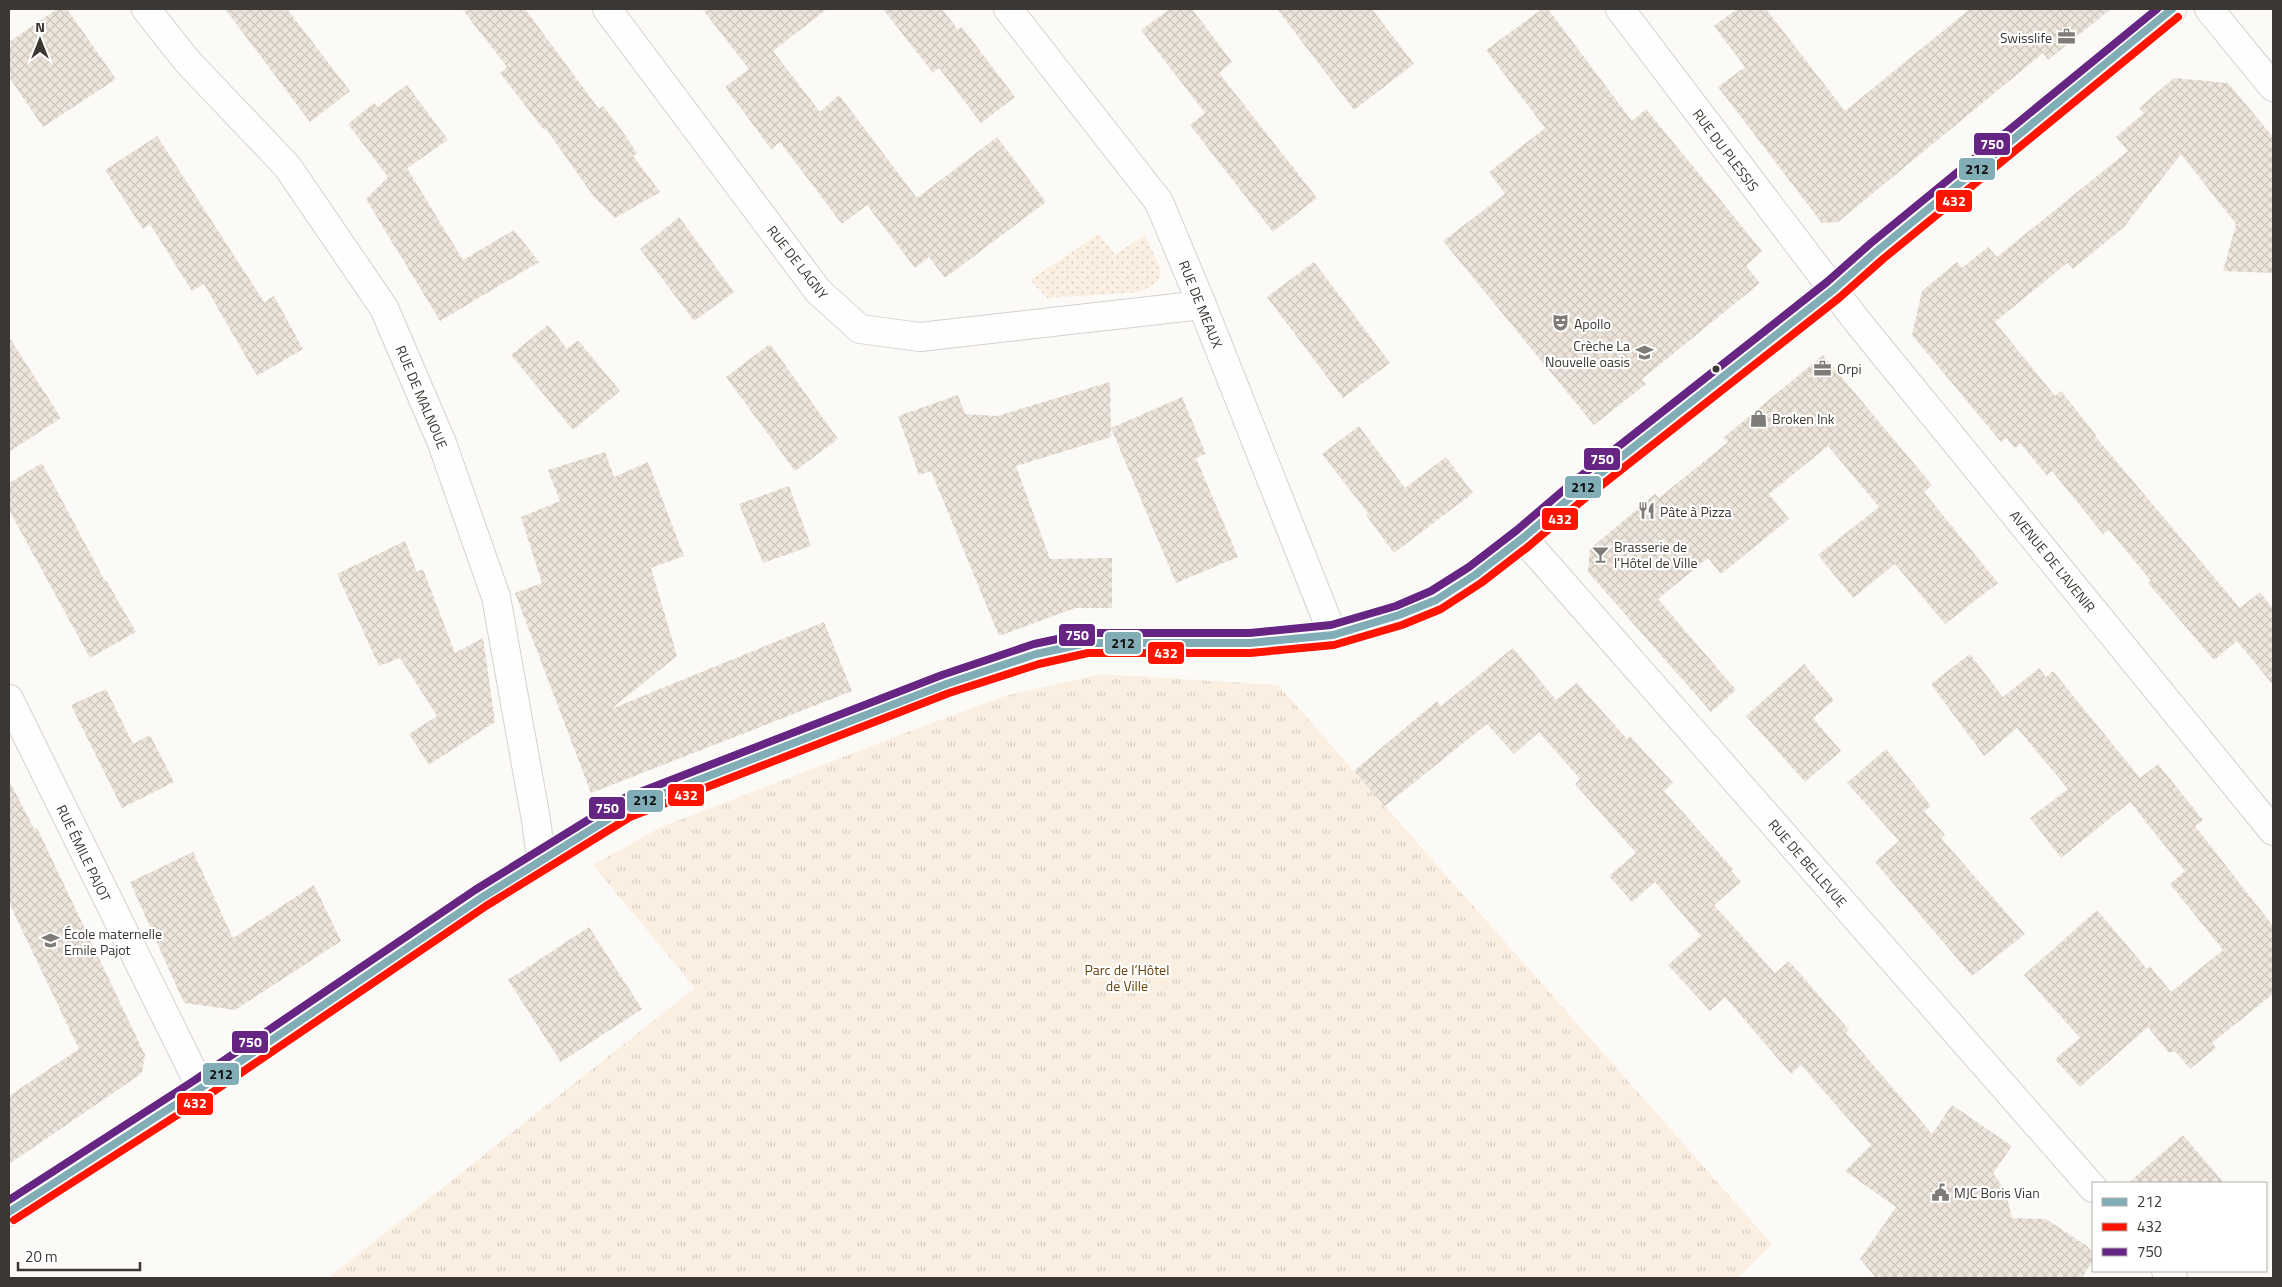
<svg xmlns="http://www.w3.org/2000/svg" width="2282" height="1287" font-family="'Titillium Web',sans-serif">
	<defs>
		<pattern id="grass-dots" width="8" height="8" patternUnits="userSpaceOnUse" patternTransform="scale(1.25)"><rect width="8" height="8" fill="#fbefe1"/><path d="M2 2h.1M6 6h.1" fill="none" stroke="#d8cec2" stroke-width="1.8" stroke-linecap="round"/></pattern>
		<pattern id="park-tufts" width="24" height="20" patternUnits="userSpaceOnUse" patternTransform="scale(1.25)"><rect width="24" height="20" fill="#fbefe1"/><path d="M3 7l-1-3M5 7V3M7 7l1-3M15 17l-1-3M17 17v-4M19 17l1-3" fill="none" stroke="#d8cec2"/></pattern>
		<pattern id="building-cross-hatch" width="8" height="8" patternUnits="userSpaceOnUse" patternTransform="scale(1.25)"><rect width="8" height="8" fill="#ede5db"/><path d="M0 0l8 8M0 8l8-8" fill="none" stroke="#ccc5bc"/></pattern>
	</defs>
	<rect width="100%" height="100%" fill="#fcfaf7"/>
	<path fill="url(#grass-dots)" d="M 1099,234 L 1115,255 L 1145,235 L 1161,271 L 1158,281 L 1141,292 L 1047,298 L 1030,280 Z"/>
	<path fill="url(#park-tufts)" d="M 1101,674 L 1278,685 L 1772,1244 L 1737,1278 L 328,1278 L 695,988 L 593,865 L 659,828 L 905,733 L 1005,696 Z"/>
	<path fill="url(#building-cross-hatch)" d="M 57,9 L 67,9 L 116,79 L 43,127 L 9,77 L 9,42 Z
		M 225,9 L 287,9 L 350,91 L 310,122 Z
		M 462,9 L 525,9 L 599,109 L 603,106 L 618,125 L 637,153 L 633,156 L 660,192 L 615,218 L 594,197 L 546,129 L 544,130 L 500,73 L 507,67 Z
		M 702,9 L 827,9 L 773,51 L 820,112 L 839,95 L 917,198 L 997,137 L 1046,202 L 945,278 L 929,257 L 915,268 L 867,205 L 842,224 L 780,142 L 771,149 L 725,87 L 749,69 Z
		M 883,9 L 942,9 L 958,30 L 962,27 L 1015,97 L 981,123 L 939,68 L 933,73 Z
		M 1170,9 L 1192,9 L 1232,62 L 1219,73 L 1317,198 L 1273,232 L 1190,125 L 1205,113 L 1141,30 Z
		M 1277,9 L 1372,9 L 1414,64 L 1354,110 Z
		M 1542,9 L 1548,9 L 1632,121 L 1646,109 L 1762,251 L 1746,266 L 1760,283 L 1642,379 L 1646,384 L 1594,425 L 1443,241 L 1505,194 L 1489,172 L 1545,128 L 1486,50 Z
		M 1737,9 L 1766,9 L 1845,111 L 1970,9 L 2111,9 L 2048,60 L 2043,53 L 1838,222 L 1822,223 L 1718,87 L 1745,67 L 1714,26 Z
		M 2174,78 L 2228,83 L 2273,137 L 2273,273 L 2223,271 L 2236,224 L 2181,154 L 2124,227 L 2073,269 L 2067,263 L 1995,322 L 2055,396 L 2061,391 L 2096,435 L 2095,436 L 2240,608 L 2260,592 L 2273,609 L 2273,685 L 2237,641 L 2214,660 L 2148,583 L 2151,581 L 2109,530 L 2103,534 L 2052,471 L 2047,476 L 2021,444 L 2015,448 L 2006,438 L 2001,442 L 1912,335 L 1922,291 L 1957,262 L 1962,268 L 1988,247 L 1997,257 L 2128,151 L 2116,137 L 2144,113 L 2139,108 Z
		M 407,85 L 448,140 L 407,168 L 463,260 L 514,230 L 539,262 L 440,321 L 366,199 L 388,177 L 348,124 L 374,103 L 377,107 Z
		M 157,136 L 264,302 L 274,296 L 303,349 L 257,376 L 204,284 L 192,291 L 150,224 L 143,229 L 105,170 Z
		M 679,217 L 734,292 L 694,321 L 640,249 Z
		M 1314,262 L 1390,363 L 1343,398 L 1267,297 Z
		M 548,325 L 567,349 L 578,340 L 620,391 L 573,430 L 511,355 Z
		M 9,337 L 61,418 L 9,452 Z
		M 770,344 L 838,439 L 795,471 L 726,377 Z
		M 1823,355 L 1932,485 L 1924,492 L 1998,583 L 1945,624 L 1895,564 L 1853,598 L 1818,555 L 1879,507 L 1828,446 L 1769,494 L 1789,519 L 1721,574 L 1708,558 L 1658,599 L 1736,690 L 1711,712 L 1588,572 L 1590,549 L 1655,494 L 1659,498 L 1728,442 L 1723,438 Z
		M 1110,382 L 1111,437 L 1016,466 L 1050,559 L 1112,558 L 1112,608 L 1075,608 L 999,636 L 931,471 L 919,475 L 898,416 L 958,395 L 965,414 L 997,416 Z
		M 1182,397 L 1206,454 L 1196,458 L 1238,557 L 1176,583 L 1111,428 Z
		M 1359,426 L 1405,488 L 1446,457 L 1473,493 L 1394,553 L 1366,515 L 1368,513 L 1322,454 Z
		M 605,452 L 614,477 L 648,462 L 684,556 L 651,568 L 677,656 L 611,709 L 824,622 L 852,691 L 591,793 L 515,593 L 542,583 L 521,517 L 560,501 L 548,470 Z
		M 42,463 L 105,581 L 106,580 L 136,632 L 90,658 L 9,510 L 9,483 Z
		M 789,486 L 811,546 L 763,563 L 739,504 Z
		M 405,541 L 417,572 L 423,569 L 455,653 L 483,638 L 495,722 L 429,765 L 409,734 L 437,716 L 400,658 L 379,666 L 337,574 Z
		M 1513,648 L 1556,700 L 1577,683 L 1627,739 L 1630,736 L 1673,783 L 1664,791 L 1733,869 L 1731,871 L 1741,882 L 1714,905 L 1775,973 L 1789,961 L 1849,1030 L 1846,1033 L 1932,1134 L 1952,1105 L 2012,1146 L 1993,1173 L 2005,1190 L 2012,1218 L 2046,1219 L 2087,1246 L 2093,1254 L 2093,1260 L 2082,1278 L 1876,1278 L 1860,1259 L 1896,1207 L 1845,1171 L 1871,1145 L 1801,1065 L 1791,1074 L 1725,997 L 1710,1011 L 1668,965 L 1701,936 L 1655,882 L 1632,902 L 1609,876 L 1636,853 L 1575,784 L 1580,779 L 1539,732 L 1514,754 L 1487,724 L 1385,806 L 1354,771 L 1437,701 L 1441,706 Z
		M 1970,654 L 2003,697 L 2039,668 L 2046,677 L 2053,671 L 2140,778 L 2158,764 L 2203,820 L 2195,826 L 2273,926 L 2273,994 L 2212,1043 L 2216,1048 L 2190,1069 L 2176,1052 L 2168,1052 L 2148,1027 L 2080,1087 L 2055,1059 L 2080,1038 L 2024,975 L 2097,910 L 2147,969 L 2150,966 L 2171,992 L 2223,950 L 2170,884 L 2185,871 L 2130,802 L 2061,858 L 2030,818 L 2068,789 L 2017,728 L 1984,756 L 1931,684 Z
		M 1804,664 L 1834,700 L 1813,718 L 1841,751 L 1805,782 L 1746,716 Z
		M 106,689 L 133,744 L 150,735 L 174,782 L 122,808 L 71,705 Z
		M 1886,749 L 1931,806 L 1924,811 L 1945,835 L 1941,838 L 2025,934 L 1972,976 L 1875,862 L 1899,841 L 1847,783 Z
		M 9,780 L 34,829 L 37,828 L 145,1055 L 142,1072 L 138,1076 L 9,1164 L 9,1096 L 79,1049 L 9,903 Z
		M 193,852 L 233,938 L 314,885 L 341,941 L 235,1010 L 184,1003 L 130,882 Z
		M 589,927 L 642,1009 L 561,1062 L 508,980 Z
		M 2183,1135 L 2224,1183 L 2128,1183 Z"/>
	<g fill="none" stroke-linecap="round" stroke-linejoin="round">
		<defs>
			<path id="minor" d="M 146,9 L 187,61 L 287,166 L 384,308 L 442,443 L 496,597 L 536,820 L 541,859
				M 607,9 L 818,291 L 860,329 L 920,337 L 1202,305
				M 1008,9 L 1159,202 L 1202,305 L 1333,635
				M 1620,9 L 1857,321 L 2273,831
				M 2209,9 L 2273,87
				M 1523,538 L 2093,1188
				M 9,699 L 201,1088
				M 9,1212 L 201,1088 L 481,898 L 626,808 L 946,684 L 1036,654 L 1087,643 L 1250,643 L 1333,635 L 1399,615 L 1436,600 L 1475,575 L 1523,538 L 1578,491 L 1833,290 L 1877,251 L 2172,9
				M 2166,1271 L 2173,1278"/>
		</defs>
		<use href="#minor" stroke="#d4d1ce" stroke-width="30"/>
		<use href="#minor" stroke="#fffefe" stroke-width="28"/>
		<defs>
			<path id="bus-1" d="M 9,1212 L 201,1088 L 481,898 L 626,808 L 946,684 L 1036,654 L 1087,643 L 1250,643 L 1333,635 L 1399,615 L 1436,600 L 1475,575 L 1523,538 L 1578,491 L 1833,290 L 1877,251 L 2172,9"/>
			<path id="bus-2" d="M 14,1220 L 207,1096 L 486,906 L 630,817 L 949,693 L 1039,664 L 1088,653 L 1250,653 L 1334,645 L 1402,625 L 1441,609 L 1481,583 L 1529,546 L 1584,499 L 1839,298 L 1883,259 L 2178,17"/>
			<path id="bus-3" d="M 9,1200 L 195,1080 L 475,890 L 622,799 L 942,675 L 1034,644 L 1086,633 L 1250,633 L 1331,625 L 1396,606 L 1431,591 L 1469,567 L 1517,530 L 1572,483 L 1827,282 L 1871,243 L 2157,9"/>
		</defs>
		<use href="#bus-1" stroke="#fff" stroke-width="11"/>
		<use href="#bus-2" stroke="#fff" stroke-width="11"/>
		<use href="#bus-3" stroke="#fff" stroke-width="11"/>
		<use href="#bus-1" stroke="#81adb6" stroke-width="8"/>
		<use href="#bus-2" stroke="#ff1400" stroke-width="8"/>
		<use href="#bus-3" stroke="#662483" stroke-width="8"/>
	</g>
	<defs>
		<symbol id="office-bare" viewBox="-9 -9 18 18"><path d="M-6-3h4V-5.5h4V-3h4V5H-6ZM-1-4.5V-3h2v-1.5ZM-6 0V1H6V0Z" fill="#7f7b77" stroke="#fff" stroke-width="2.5" paint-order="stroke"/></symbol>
		<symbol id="theatre-bare" viewBox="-9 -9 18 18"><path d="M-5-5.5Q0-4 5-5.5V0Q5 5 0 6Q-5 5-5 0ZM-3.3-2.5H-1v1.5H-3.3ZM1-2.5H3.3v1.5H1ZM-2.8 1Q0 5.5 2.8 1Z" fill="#7f7b77" stroke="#fff" stroke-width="2.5" paint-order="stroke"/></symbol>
		<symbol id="school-bare" viewBox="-9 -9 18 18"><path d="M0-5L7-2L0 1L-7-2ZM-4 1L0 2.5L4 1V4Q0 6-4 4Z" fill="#7f7b77" stroke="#fff" stroke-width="2.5" paint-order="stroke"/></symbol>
		<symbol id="shop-bare" viewBox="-9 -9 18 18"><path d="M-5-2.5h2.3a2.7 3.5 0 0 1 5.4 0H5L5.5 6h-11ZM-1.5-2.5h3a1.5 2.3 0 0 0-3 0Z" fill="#7f7b77" stroke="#fff" stroke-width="2.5" paint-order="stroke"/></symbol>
		<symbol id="restaurant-bare" viewBox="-9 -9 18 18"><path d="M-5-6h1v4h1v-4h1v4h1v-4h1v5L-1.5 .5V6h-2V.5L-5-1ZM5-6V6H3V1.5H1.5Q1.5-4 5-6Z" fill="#7f7b77" stroke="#fff" stroke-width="2.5" paint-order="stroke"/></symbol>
		<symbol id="bar-bare" viewBox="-9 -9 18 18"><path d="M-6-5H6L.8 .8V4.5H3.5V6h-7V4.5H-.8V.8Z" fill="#7f7b77" stroke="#fff" stroke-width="2.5" paint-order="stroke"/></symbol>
		<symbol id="civic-bare" viewBox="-9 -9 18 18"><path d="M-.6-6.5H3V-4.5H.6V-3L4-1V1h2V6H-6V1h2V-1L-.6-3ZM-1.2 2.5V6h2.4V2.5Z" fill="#7f7b77" stroke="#fff" stroke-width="2.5" paint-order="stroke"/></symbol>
	</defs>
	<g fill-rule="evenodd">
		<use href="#office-bare" x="2054" y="24" width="25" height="25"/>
		<use href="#theatre-bare" x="1548" y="310" width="25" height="25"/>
		<use href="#school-bare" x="1632" y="340" width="25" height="25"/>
		<use href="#office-bare" x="1810" y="356" width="25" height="25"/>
		<use href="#shop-bare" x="1746" y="406" width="25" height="25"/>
		<use href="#restaurant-bare" x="1634" y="498" width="25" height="25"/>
		<use href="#bar-bare" x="1588" y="542" width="25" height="25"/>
		<use href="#school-bare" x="38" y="928" width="25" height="25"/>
		<use href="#civic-bare" x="1928" y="1180" width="25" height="25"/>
	</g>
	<circle fill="#3c3732" stroke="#fff" stroke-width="2" cx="1716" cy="369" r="4.5"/>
	<g text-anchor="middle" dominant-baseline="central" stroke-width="4.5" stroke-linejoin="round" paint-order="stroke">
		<g font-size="14" fill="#3c3732" stroke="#fff" text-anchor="start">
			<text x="2052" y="37" text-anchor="end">Swisslife</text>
			<text x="1574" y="323">Apollo</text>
			<text x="1630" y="345" text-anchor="end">Crèche La<tspan x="1630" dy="16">Nouvelle oasis</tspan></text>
			<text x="1837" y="368">Orpi</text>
			<text x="1772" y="418">Broken Ink</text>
			<text x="1660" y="511">Pâte à Pizza</text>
			<text x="1614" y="546">Brasserie de<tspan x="1614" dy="16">l'Hôtel de Ville</tspan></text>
			<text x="64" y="933">École maternelle<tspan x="64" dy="16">Emile Pajot</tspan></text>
			<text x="1954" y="1192">MJC Boris Vian</text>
		</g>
		<g font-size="14" fill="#3c3732" stroke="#fff">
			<text transform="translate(1726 150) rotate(53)">RUE DU PLESSIS</text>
			<text transform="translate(798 262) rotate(52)">RUE DE LAGNY</text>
			<text transform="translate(1201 304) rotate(68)">RUE DE MEAUX</text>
			<text transform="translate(422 397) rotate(67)">RUE DE MALNOUE</text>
			<text transform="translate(2053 561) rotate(51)">AVENUE DE L'AVENIR</text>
			<text transform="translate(84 853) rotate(64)">RUE ÉMILE PAJOT</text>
			<text transform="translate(1808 863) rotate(49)">RUE DE BELLEVUE</text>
		</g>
		<g font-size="14" fill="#66410c" stroke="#fff">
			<text x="1127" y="969">Parc de l’Hôtel<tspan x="1127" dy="16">de Ville</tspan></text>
		</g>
	</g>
	<g stroke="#fff" stroke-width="2">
		<rect x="1973" y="132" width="38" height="24" rx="5" fill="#662483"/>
		<rect x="1958" y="157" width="38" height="24" rx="5" fill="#81adb6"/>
		<rect x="1935" y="189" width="38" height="24" rx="5" fill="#ff1400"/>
		<rect x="1583" y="447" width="38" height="24" rx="5" fill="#662483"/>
		<rect x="1564" y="475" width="38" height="24" rx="5" fill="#81adb6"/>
		<rect x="1541" y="507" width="38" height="24" rx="5" fill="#ff1400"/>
		<rect x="1058" y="623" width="38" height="24" rx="5" fill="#662483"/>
		<rect x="1104" y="631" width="38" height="24" rx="5" fill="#81adb6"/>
		<rect x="1147" y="641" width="38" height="24" rx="5" fill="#ff1400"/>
		<rect x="667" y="783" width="38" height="24" rx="5" fill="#ff1400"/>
		<rect x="626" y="789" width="38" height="24" rx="5" fill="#81adb6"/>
		<rect x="588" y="796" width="38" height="24" rx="5" fill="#662483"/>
		<rect x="231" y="1030" width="38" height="24" rx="5" fill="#662483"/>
		<rect x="202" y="1062" width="38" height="24" rx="5" fill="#81adb6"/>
		<rect x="176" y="1092" width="38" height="24" rx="5" fill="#ff1400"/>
	</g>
	<g font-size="14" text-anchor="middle" font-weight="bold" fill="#fff">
		<text x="1992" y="149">750</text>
		<text x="1954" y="206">432</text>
		<text x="1602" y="464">750</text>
		<text x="1560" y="524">432</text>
		<text x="1077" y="640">750</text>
		<text x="1166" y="658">432</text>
		<text x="686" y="800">432</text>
		<text x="607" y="813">750</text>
		<text x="250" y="1047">750</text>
		<text x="195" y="1108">432</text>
	</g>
	<g font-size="14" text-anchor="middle" font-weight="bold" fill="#111">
		<text x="1977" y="174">212</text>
		<text x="1583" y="492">212</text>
		<text x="1123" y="648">212</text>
		<text x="645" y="805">212</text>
		<text x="221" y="1079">212</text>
	</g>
	<rect width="2282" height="1287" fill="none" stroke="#3c3732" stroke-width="20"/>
	<rect x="2092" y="1182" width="175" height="90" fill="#ffffff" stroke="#b1afad"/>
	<rect x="2102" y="1198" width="25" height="8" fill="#81adb6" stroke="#b1afad"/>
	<text x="2137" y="1207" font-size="15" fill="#3c3732">212</text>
	<rect x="2102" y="1223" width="25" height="8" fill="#ff1400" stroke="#b1afad"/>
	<text x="2137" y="1232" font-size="15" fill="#3c3732">432</text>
	<rect x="2102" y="1248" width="25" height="8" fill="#662483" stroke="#b1afad"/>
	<text x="2137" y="1257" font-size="15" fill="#3c3732">750</text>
	<g transform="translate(40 40)" stroke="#ffffff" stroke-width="4" paint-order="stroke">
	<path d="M0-4L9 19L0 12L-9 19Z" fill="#3c3732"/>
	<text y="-8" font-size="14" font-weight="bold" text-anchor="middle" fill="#3c3732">N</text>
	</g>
	<path d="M18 1262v8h122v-8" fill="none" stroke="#3c3732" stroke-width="2.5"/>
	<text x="25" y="1262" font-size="15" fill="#3c3732" stroke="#ffffff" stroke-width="4" paint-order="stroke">20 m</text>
</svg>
